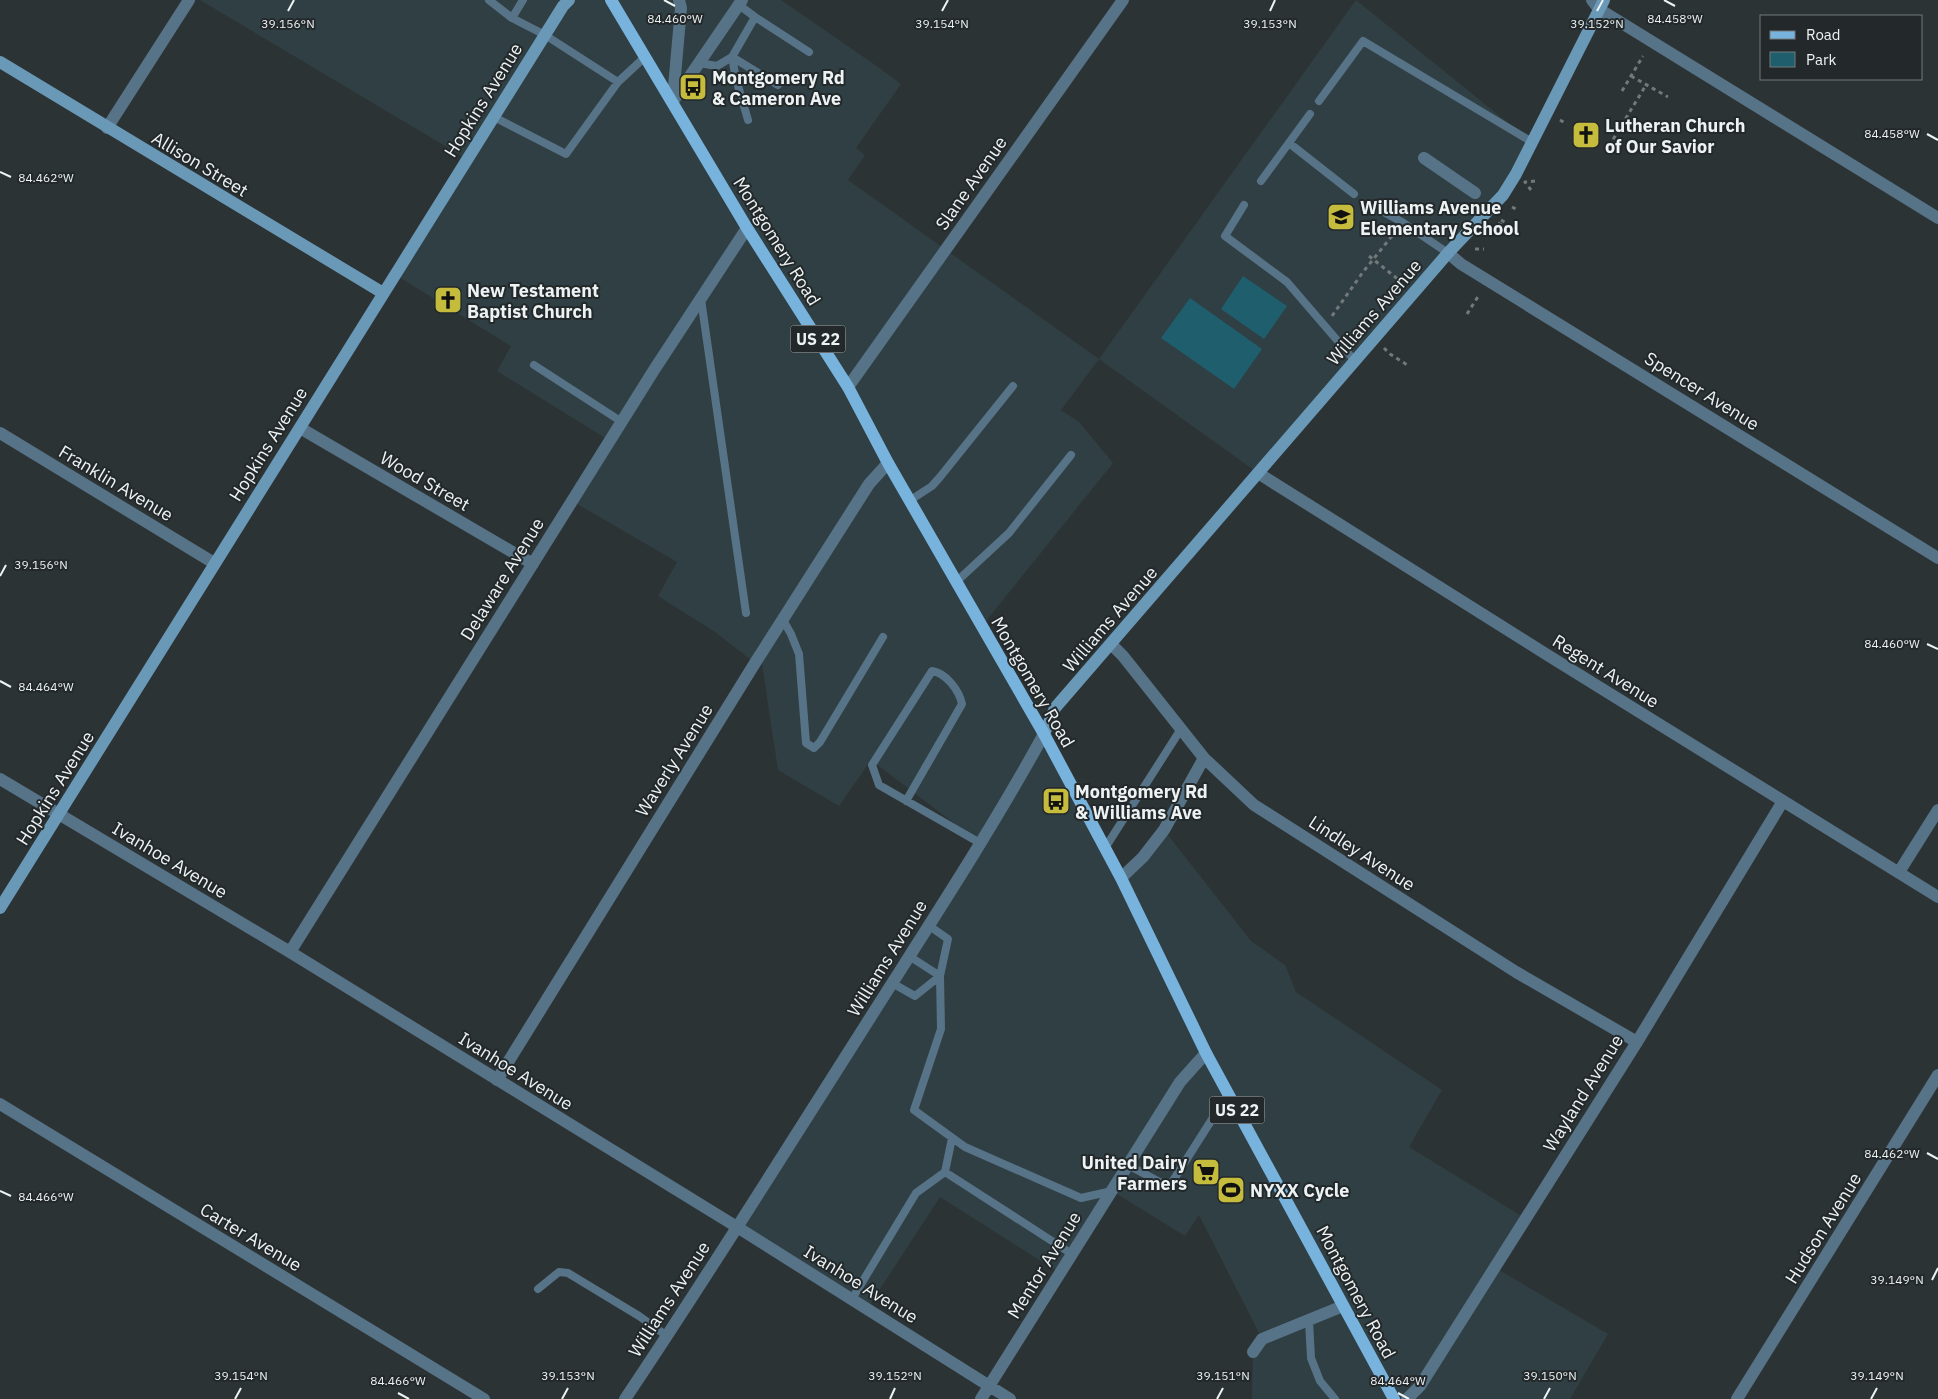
<svg xmlns="http://www.w3.org/2000/svg" width="1938" height="1399" font-family="'IBM Plex Sans',sans-serif">
	<rect width="100%" height="100%" fill="#2c3335"/>
	<path fill="#303f43" d="M 200,0 L 781,0 L 881,69 L 901,84 L 856,148 L 865,155 L 848,180 L 1099,359 L 1356,0 L 1532,142 L 1516,174 L 1258,473 L 1099,359 L 1061,410 L 1079,422 L 1113,463 L 982,626 L 1121,878 L 1164,830 L 1251,941 L 1285,965 L 1296,992 L 1442,1090 L 1409,1147 L 1525,1218 L 1494,1267 L 1608,1334 L 1570,1399 L 1252,1399 L 1253,1352 L 1262,1339 L 1199,1215 L 1185,1236 L 1112,1191 L 1060,1273 L 940,1197 L 867,1309 L 737,1227 L 980,843 L 871,760 L 839,806 L 778,770 L 761,657 L 755,663 L 715,632 L 658,596 L 677,562 L 572,501 L 610,441 L 497,371 L 511,346 L 394,274 L 467,159 Z"/>
	<path fill="#1f5e6d" d="M 1243,276 L 1287,306 L 1264,339 L 1221,309 Z
		M 1190,298 L 1262,349 L 1234,389 L 1161,338 Z"/>
	<g fill="none" stroke-linecap="round" stroke-linejoin="round">
		<path stroke="#73797a" stroke-width="3" stroke-dasharray="4 4" stroke-linecap="butt" d="M 1631,76 L 1668,97
			M 1622,91 L 1643,56
			M 1560,120 L 1567,124
			M 1609,146 L 1646,85
			M 1531,190 L 1525,182 L 1535,181
			M 1512,207 L 1518,210
			M 1501,220 L 1506,223
			M 1498,223 L 1504,226
			M 1475,249 L 1484,249
			M 1369,256 L 1399,280
			M 1467,314 L 1479,295
			M 1332,316 L 1363,272 L 1396,231
			M 1384,348 L 1390,354 L 1409,366"/>
		<path stroke="#577387" stroke-width="8" d="M 489,0 L 512,18 L 545,35 L 618,82
			M 739,5 L 755,17
			M 512,18 L 523,0
			M 699,63 L 717,66 L 732,57 L 778,85
			M 1319,101 L 1363,41 L 1532,142
			M 494,117 L 566,154 L 618,82 L 646,56
			M 748,120 L 736,79 L 732,57 L 755,17 L 809,52
			M 1289,143 L 1354,194
			M 1261,181 L 1310,114
			M 1369,204 L 1402,222 L 1448,253
			M 1244,205 L 1225,236 L 1287,282 L 1355,361
			M 701,299 L 746,613
			M 534,365 L 622,422
			M 909,501 L 932,486 L 940,477 L 1013,386
			M 956,582 L 1009,533 L 1071,455
			M 783,620 L 791,634 L 799,654 L 806,743 L 814,748 L 820,742 L 883,637
			M 906,801 L 962,704 C 959,690 946,673 932,671 L 872,765 L 879,785 L 980,843
			M 1105,848 L 1181,729
			M 909,956 L 940,976 L 941,1029 L 914,1110 L 965,1147 L 1081,1198 L 1112,1191
			M 892,983 L 915,996 L 940,976 L 948,939 L 928,925
			M 952,1138 L 945,1172 L 1072,1254
			M 1128,1165 L 1169,1187 L 1228,1094
			M 538,1289 L 559,1272 L 568,1273 L 639,1316 L 667,1336
			M 852,1299 L 916,1193 L 945,1172
			M 1309,1320 L 1311,1358 L 1320,1381 L 1335,1399"/>
		<path stroke="#577387" stroke-width="12" d="M 1592,0 L 1599,9 L 1938,218
			M 673,98 L 681,8 L 679,0
			M 673,101 L 742,0
			M 107,128 L 189,0
			M 1424,158 L 1475,193
			M 1448,253 L 1461,264 L 1938,558
			M 848,387 L 1123,0
			M 300,428 L 533,564
			M 0,433 L 214,563
			M 1258,473 L 1549,656 L 1938,897
			M 1111,644 L 1123,656 L 1204,758 L 1254,805 L 1516,972 L 1637,1042
			M 0,779 L 290,952 L 737,1227 L 1010,1399
			M 1899,872 L 1938,810
			M 1121,878 L 1143,857 L 1164,830 L 1204,758
			M 290,952 L 654,370 L 747,228
			M 497,1080 L 755,663 L 869,484 L 888,463
			M 0,1104 L 484,1399
			M 1253,1352 L 1262,1339 L 1343,1306
			M 625,1399 C 705,1280 781,1158 858,1037 C 921,937 987,838 1044,734
			M 981,1399 L 1180,1082 L 1206,1053
			M 1407,1399 L 1420,1386 L 1637,1042 L 1783,801
			M 1737,1399 L 1938,1075"/>
		<path stroke="#6a98b7" stroke-width="12" d="M 0,62 L 383,293
			M 1044,734 L 1055,708 L 1448,253 L 1503,195 L 1516,174 L 1604,0
			M 0,908 L 563,6 L 569,0"/>
		<path stroke="#78b3dd" stroke-width="12" d="M 611,0 L 747,228 L 848,387 L 888,463 L 1044,734 L 1121,878 L 1206,1053 L 1394,1399"/>
	</g>
	<path fill="none" stroke="#edf2f3" stroke-width="2" d="M 664,0 L 675,6M 1664,0 L 1675,6M 288,11 L 294,0M 942,11 L 948,0M 1270,11 L 1275,0M 1597,11 L 1603,0M 1927,134 L 1938,140M 0,172 L 11,177M 0,576 L 6,565M 1927,644 L 1938,649M 0,681 L 11,687M 1927,1153 L 1938,1159M 0,1191 L 11,1196M 1932,1280 L 1938,1268M 398,1393 L 409,1399M 1398,1393 L 1409,1399M 235,1399 L 241,1388M 562,1399 L 568,1388M 890,1399 L 895,1388M 1217,1399 L 1223,1388M 1544,1399 L 1550,1388M 1871,1399 L 1877,1388"/>
	<defs>
		<symbol id="bus-square" viewBox="-11 -11 22 22"><rect x="-9" y="-9" width="18" height="18" rx="4" fill="#c5bc3d" stroke="#23292b"/><path d="M-5-6H5V4H4V6H2V4H-2V6H-4V4H-5ZM-3.5-4V0h7V-4ZM-3.5 1.2v1.5H-2V1.2ZM2 1.2v1.5H3.5V1.2Z" fill="#111"/></symbol>
		<symbol id="church-square" viewBox="-11 -11 22 22"><rect x="-9" y="-9" width="18" height="18" rx="4" fill="#c5bc3d" stroke="#23292b"/><path d="M-1.2-6h2.4v3.5h3.3v2.4h-3.3V6h-2.4V-.1h-3.3v-2.4h3.3Z" fill="#111"/></symbol>
		<symbol id="school-square" viewBox="-11 -11 22 22"><rect x="-9" y="-9" width="18" height="18" rx="4" fill="#c5bc3d" stroke="#23292b"/><path d="M0-5L7-2L0 1L-7-2ZM-4 1L0 2.5L4 1V4Q0 6-4 4Z" fill="#111"/></symbol>
		<symbol id="supermarket-square" viewBox="-11 -11 22 22"><rect x="-9" y="-9" width="18" height="18" rx="4" fill="#c5bc3d" stroke="#23292b"/><path d="M-6-5.5h2.5l.6 2H6L4.5 2H-2.5L-4.4-4H-6ZM-1.5 3.2a1.3 1.3 0 1 0 .1 0ZM3 3.2a1.3 1.3 0 1 0 .1 0Z" fill="#111"/></symbol>
		<symbol id="stadium-square" viewBox="-11 -11 22 22"><rect x="-9" y="-9" width="18" height="18" rx="4" fill="#c5bc3d" stroke="#23292b"/><path d="M0-5a6.5 5 0 1 0 0 10a6.5 5 0 1 0 0-10ZM-3.5-1.8h7v3.6h-7Z" fill="#111"/></symbol>
	</defs>
	<g fill-rule="evenodd">
		<use href="#bus-square" x="677" y="71" width="32" height="32"/>
		<use href="#church-square" x="1570" y="119" width="32" height="32"/>
		<use href="#school-square" x="1325" y="201" width="32" height="32"/>
		<use href="#church-square" x="432" y="284" width="32" height="32"/>
		<use href="#bus-square" x="1040" y="785" width="32" height="32"/>
		<use href="#supermarket-square" x="1190" y="1156" width="32" height="32"/>
		<use href="#stadium-square" x="1215" y="1174" width="32" height="32"/>
	</g>
	<g text-anchor="middle" dominant-baseline="central" stroke-width="4" stroke-linejoin="round" paint-order="stroke">
		<g fill="#23292b" stroke="#b0b6b7" stroke-width="1">
			<rect x="790.5" y="325.5" width="55" height="27" rx="4"/>
			<rect x="1209.5" y="1096.5" width="55" height="27" rx="4"/>
		</g>
		<g font-size="16" font-weight="bold" fill="#edf2f3">
			<text x="818" y="339">US 22</text>
			<text x="1237" y="1110">US 22</text>
		</g>
		<g font-size="18" font-weight="bold" fill="#edf2f3" stroke="#23292b" text-anchor="start">
			<text x="712" y="77">Montgomery Rd<tspan x="712" dy="21">&amp; Cameron Ave</tspan></text>
			<text x="1605" y="125">Lutheran Church<tspan x="1605" dy="21">of Our Savior</tspan></text>
			<text x="1360" y="207">Williams Avenue<tspan x="1360" dy="21">Elementary School</tspan></text>
			<text x="467" y="290">New Testament<tspan x="467" dy="21">Baptist Church</tspan></text>
			<text x="1075" y="791">Montgomery Rd<tspan x="1075" dy="21">&amp; Williams Ave</tspan></text>
			<text x="1187" y="1162" text-anchor="end">United Dairy<tspan x="1187" dy="21">Farmers</tspan></text>
			<text x="1250" y="1190">NYXX Cycle</text>
		</g>
		<g font-size="18" fill="#edf2f3" stroke="#23292b">
			<text transform="translate(483 100) rotate(-58)">Hopkins Avenue</text>
			<text transform="translate(200 164) rotate(31)">Allison Street</text>
			<text transform="translate(971 183) rotate(-55)">Slane Avenue</text>
			<text transform="translate(777 241) rotate(58)">Montgomery Road</text>
			<text transform="translate(1374 312) rotate(-49)">Williams Avenue</text>
			<text transform="translate(1702 391) rotate(32)">Spencer Avenue</text>
			<text transform="translate(268 444) rotate(-58)">Hopkins Avenue</text>
			<text transform="translate(425 481) rotate(30)">Wood Street</text>
			<text transform="translate(116 483) rotate(31)">Franklin Avenue</text>
			<text transform="translate(502 579) rotate(-58)">Delaware Avenue</text>
			<text transform="translate(1110 619) rotate(-49)">Williams Avenue</text>
			<text transform="translate(1606 671) rotate(32)">Regent Avenue</text>
			<text transform="translate(1033 682) rotate(60)">Montgomery Road</text>
			<text transform="translate(674 760) rotate(-58)">Waverly Avenue</text>
			<text transform="translate(55 788) rotate(-58)">Hopkins Avenue</text>
			<text transform="translate(1362 853) rotate(33)">Lindley Avenue</text>
			<text transform="translate(170 860) rotate(31)">Ivanhoe Avenue</text>
			<text transform="translate(887 958) rotate(-58)">Williams Avenue</text>
			<text transform="translate(516 1071) rotate(32)">Ivanhoe Avenue</text>
			<text transform="translate(1583 1093) rotate(-58)">Wayland Avenue</text>
			<text transform="translate(1823 1228) rotate(-58)">Hudson Avenue</text>
			<text transform="translate(251 1237) rotate(31)">Carter Avenue</text>
			<text transform="translate(1044 1265) rotate(-58)">Mentor Avenue</text>
			<text transform="translate(861 1284) rotate(32)">Ivanhoe Avenue</text>
			<text transform="translate(1356 1292) rotate(62)">Montgomery Road</text>
			<text transform="translate(669 1299) rotate(-57)">Williams Avenue</text>
		</g>
	</g>
	<g font-size="12" text-anchor="middle" fill="#edf2f3" stroke="#23292b" stroke-width="4" stroke-linejoin="round" paint-order="stroke">
		<text x="675" y="23">84.460°W</text>
		<text x="1675" y="23">84.458°W</text>
		<text x="288" y="28">39.156°N</text>
		<text x="942" y="28">39.154°N</text>
		<text x="1270" y="28">39.153°N</text>
		<text x="1597" y="28">39.152°N</text>
		<text x="1892" y="138">84.458°W</text>
		<text x="46" y="182">84.462°W</text>
		<text x="41" y="569">39.156°N</text>
		<text x="1892" y="648">84.460°W</text>
		<text x="46" y="691">84.464°W</text>
		<text x="1892" y="1158">84.462°W</text>
		<text x="46" y="1201">84.466°W</text>
		<text x="1897" y="1284">39.149°N</text>
		<text x="241" y="1380">39.154°N</text>
		<text x="568" y="1380">39.153°N</text>
		<text x="895" y="1380">39.152°N</text>
		<text x="1223" y="1380">39.151°N</text>
		<text x="1550" y="1380">39.150°N</text>
		<text x="1877" y="1380">39.149°N</text>
		<text x="398" y="1385">84.466°W</text>
		<text x="1398" y="1385">84.464°W</text>
	</g>
	<rect x="1760" y="15" width="162" height="65" fill="#23292b" stroke="#74797b"/>
	<rect x="1770" y="31" width="25" height="8" fill="#78b3dd" stroke="#74797b"/>
	<text x="1806" y="40" font-size="15" fill="#edf2f3">Road</text>
	<rect x="1770" y="52" width="25" height="15" fill="#1f5e6d" stroke="#74797b"/>
	<text x="1806" y="65" font-size="15" fill="#edf2f3">Park</text>
</svg>
